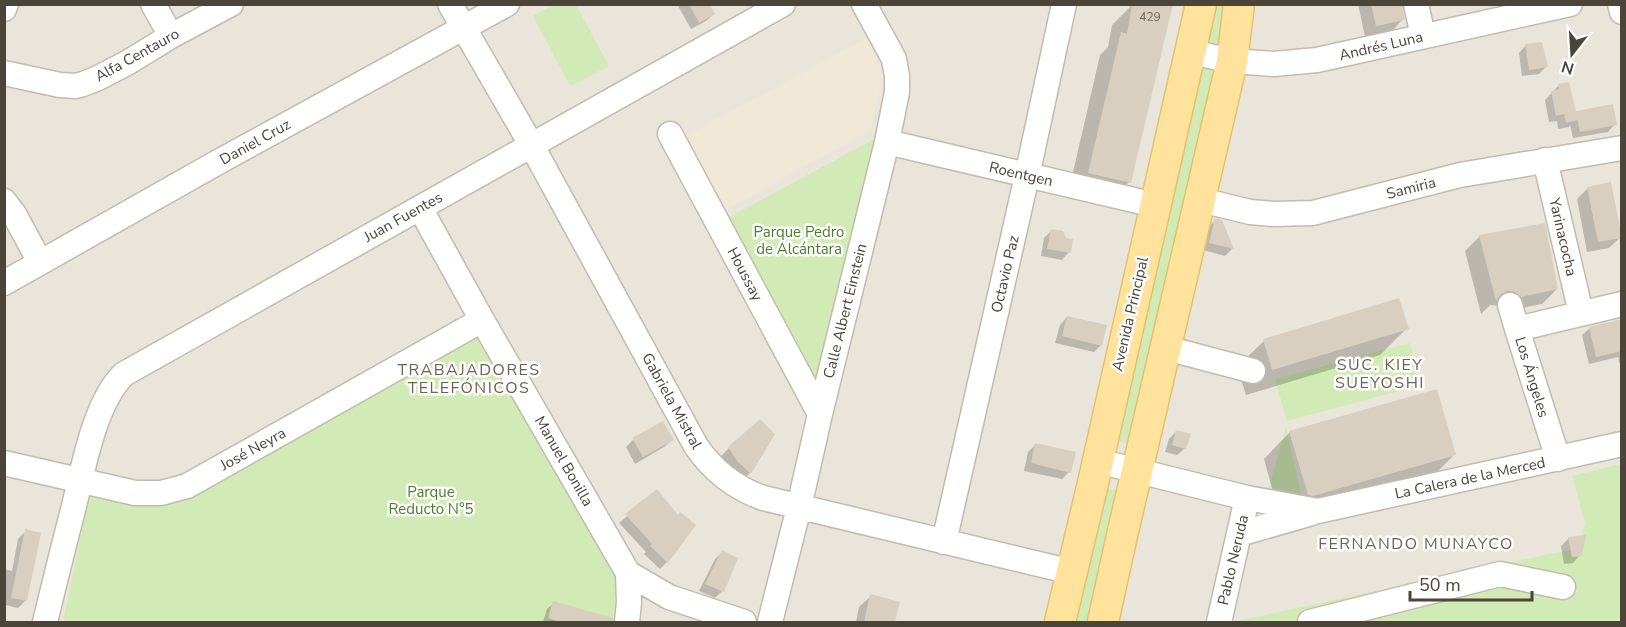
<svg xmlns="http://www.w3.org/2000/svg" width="1626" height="627" font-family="'Nunito Sans',sans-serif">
	<rect width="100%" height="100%" fill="#f6f3ec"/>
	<path fill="#eae5da" d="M 5,5 L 1621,5 L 1621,622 L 5,622 Z"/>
	<path fill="#efe8d6" d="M 867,38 L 883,75 L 871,130 L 718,214 L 678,140 Z"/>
	<path fill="#d2eab5" d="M 554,4 L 576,5 L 609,66 L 570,86 L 533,16 Z
		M 1212,5 L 1231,5 L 1226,47 L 1209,42 Z
		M 1200,66 L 1221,72 L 1128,445 L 1113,438 Z
		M 878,137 L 818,394 L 726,219 Z
		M 473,333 L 579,506 L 617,566 L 620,622 L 63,622 L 90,492 L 176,500 L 219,483 Z
		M 1410,343 L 1421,385 L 1287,421 L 1275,379 Z
		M 1286,427 L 1301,494 L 1269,487 Z
		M 1621,464 L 1621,622 L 1232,622 L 1578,548 L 1585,523 L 1572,476 Z
		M 1100,487 L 1122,492 L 1094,622 L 1069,622 Z"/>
	<path fill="#0003" d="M 677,4 L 708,4 L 714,14 L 706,21 L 691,29 Z
		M 1129,4 L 1171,4 L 1129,182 L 1108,203 L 1068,194 L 1100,55 L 1108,47 L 1112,25 L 1130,7 Z
		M 1358,4 L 1401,4 L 1403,19 L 1392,31 L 1365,37 Z
		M 1526,45 L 1547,66 L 1539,74 L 1522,76 L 1519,53 Z
		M 1559,85 L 1575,114 L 1577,112 L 1615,124 L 1608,132 L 1573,138 L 1570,125 L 1569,127 L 1558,129 L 1557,121 L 1549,122 L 1545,100 Z
		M 1588,188 L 1621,237 L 1609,248 L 1587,252 L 1577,199 Z
		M 1216,220 L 1221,221 L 1232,249 L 1225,256 L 1203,250 L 1208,227 Z
		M 1051,231 L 1069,252 L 1062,260 L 1041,256 L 1044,238 Z
		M 1480,236 L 1557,289 L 1542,304 L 1506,311 L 1499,306 L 1490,305 L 1481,314 L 1465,251 Z
		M 1067,317 L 1101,345 L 1094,352 L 1055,343 L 1060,325 Z
		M 1622,320 L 1622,362 L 1619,363 L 1618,357 L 1589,364 L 1582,335 L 1590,328 Z
		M 1407,328 L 1380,355 L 1246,395 L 1237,367 L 1264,341 Z
		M 1177,431 L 1185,448 L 1177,455 L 1165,452 L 1169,439 Z
		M 1290,432 L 1454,455 L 1428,481 L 1281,521 L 1264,459 Z
		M 633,440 L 672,440 L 664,447 L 635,464 L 626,447 Z
		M 1036,444 L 1069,472 L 1062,479 L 1024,471 L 1028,452 Z
		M 729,448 L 750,473 L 739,484 L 718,459 Z
		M 657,491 L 667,562 L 660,569 L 644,554 L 646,552 L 619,523 Z
		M 26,531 L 39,534 L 25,601 L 18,608 L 5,605 L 4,569 L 12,571 L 18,539 Z
		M 1584,537 L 1580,555 L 1573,563 L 1564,564 L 1561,546 L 1568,539 Z
		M 722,552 L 722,591 L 715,598 L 699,591 L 715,559 Z
		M 871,596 L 898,603 L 893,622 L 856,622 L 859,607 Z
		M 554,603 L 594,614 L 592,622 L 543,622 L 547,609 Z"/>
	<path fill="#d8cfc1" d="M 689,4 L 710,4 L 715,14 L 699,23 Z
		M 1132,4 L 1173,4 L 1131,183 L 1088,173 L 1121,32 L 1127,34 Z
		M 1371,4 L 1402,4 L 1405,20 L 1376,26 Z
		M 1542,42 L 1548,67 L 1529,70 L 1525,44 Z
		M 1569,82 L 1578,120 L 1566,123 L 1564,114 L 1556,116 L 1551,91 L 1559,89 L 1558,84 Z
		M 1613,104 L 1617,125 L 1580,132 L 1576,111 Z
		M 1611,182 L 1622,238 L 1598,242 L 1587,187 Z
		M 1215,218 L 1222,220 L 1234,249 L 1209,243 Z
		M 1545,223 L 1558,289 L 1521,297 L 1514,291 L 1507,291 L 1500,295 L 1496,301 L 1479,235 Z
		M 1051,229 L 1063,231 L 1066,238 L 1073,239 L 1071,253 L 1047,249 Z
		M 1399,298 L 1409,329 L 1272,370 L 1263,339 Z
		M 1067,316 L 1107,325 L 1102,346 L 1062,336 Z
		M 1622,319 L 1622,351 L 1596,357 L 1589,327 Z
		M 1437,389 L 1456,455 L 1313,496 L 1308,495 L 1289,431 Z
		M 760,419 L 775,434 L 751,474 L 737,461 L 728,447 Z
		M 663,421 L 674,440 L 643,457 L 632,438 Z
		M 1176,430 L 1191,434 L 1186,449 L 1172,445 Z
		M 1035,443 L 1076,452 L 1071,473 L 1031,463 Z
		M 657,489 L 678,515 L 680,512 L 696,525 L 668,563 L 650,546 L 652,544 L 625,514 Z
		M 25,529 L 41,533 L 27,601 L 11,598 Z
		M 1586,535 L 1582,556 L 1572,557 L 1568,537 Z
		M 722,550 L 738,558 L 724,592 L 705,584 Z
		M 870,594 L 900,602 L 895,622 L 864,622 Z
		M 553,601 L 613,618 L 613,622 L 561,622 L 548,618 Z"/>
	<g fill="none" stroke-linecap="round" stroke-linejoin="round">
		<defs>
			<path id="minor" d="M 153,4 L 171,36
				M 450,4 L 532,146 L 696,446 C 713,471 735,488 763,498 L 1072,572
				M 1416,4 L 1423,36
				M 1620,4 L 1622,12
				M 4,9 L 6,4
				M 1191,52 L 1232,61 L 1274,64 L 1317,60 L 1570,4
				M 4,73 L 60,85 L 76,86 L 83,84 L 96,79 L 127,63 L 171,36 L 231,4
				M 670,134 L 820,414
				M 887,142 L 1155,205
				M 1545,160 L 1581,313
				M 1201,200 L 1250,212 L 1273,214 L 1313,213 L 1460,175 L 1622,148
				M 4,201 L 14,214 L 40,262
				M 420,208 L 482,320 L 628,573 L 669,597 L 744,622
				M 4,283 L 220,161 L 507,4
				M 1510,305 L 1517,329
				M 1166,348 L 1253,371
				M 1558,459 L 1517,329 L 1622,304
				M 1098,461 L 1247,498 L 1318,511 L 1622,444
				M 4,463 L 135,493 L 161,493 L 187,486 L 482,320
				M 1239,534 L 1312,513
				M 944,542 L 1027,176 L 1064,4
				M 45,622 C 54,585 63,548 73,510 C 83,470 94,403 124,374 L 783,4
				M 627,622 L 629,602 L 628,573
				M 770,622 L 799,507 L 820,414 L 887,142 L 897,92 L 897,76 L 894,59 L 864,4
				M 1219,622 L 1247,498
				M 1310,622 L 1500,574 L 1563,587"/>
			<path id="major" d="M 1060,622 L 1093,483 L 1201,4
				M 1103,622 L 1121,540 L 1232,61 L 1239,4"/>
		</defs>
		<use href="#minor" stroke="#c2bbae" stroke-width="27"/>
		<use href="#major" stroke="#e6c16a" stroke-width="33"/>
		<use href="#minor" stroke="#fff" stroke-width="24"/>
		<use href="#major" stroke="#ffe39c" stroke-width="30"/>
	</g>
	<g text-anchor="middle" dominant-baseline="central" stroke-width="5" stroke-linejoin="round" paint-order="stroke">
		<g font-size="12" fill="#6e675b">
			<text x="1150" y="17">429</text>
		</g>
		<g font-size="15" fill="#4b4439" stroke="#fff">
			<text transform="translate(1381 46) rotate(-13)">Andrés Luna</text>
			<text transform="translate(137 55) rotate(-29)">Alfa Centauro</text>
			<text transform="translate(255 142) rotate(-29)">Daniel Cruz</text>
			<text transform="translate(1021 174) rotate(13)">Roentgen</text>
			<text transform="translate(1411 188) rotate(-14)">Samiria</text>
			<text transform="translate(403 217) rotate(-29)">Juan Fuentes</text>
			<text transform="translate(1563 237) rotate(77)">Yarinacocha</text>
			<text transform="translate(745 274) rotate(62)">Houssay</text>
			<text transform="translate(1005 274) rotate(-77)">Octavio Paz</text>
			<text transform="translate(845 311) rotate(-76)">Calle Albert Einstein</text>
			<text transform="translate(1130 314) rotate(-77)">Avenida Principal</text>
			<text transform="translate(1532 377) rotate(73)">Los Ángeles</text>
			<text transform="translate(672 401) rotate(61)">Gabriela Mistral</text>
			<text transform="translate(253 449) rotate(-29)">José Neyra</text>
			<text transform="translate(564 461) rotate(60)">Manuel Bonilla</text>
			<text transform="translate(1470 478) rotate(-12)">La Calera de la Merced</text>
			<text transform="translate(1233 560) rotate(-77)">Pablo Neruda</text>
		</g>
		<g font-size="15" fill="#4a7f2a" stroke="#fff">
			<text x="799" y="232">Parque Pedro<tspan x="799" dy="17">de Alcántara</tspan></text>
			<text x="431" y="492">Parque<tspan x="431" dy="17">Reducto N°5</tspan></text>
		</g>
		<g font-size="16" letter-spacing="1.5" fill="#6e6250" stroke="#fff">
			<text x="1380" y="365">SUC. KIEY<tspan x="1380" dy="18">SUEYOSHI</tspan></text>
			<text x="469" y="370">TRABAJADORES<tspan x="469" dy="18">TELEFÓNICOS</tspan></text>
			<text x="1416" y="544">FERNANDO MUNAYCO</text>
		</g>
	</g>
	<rect width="1626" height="627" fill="none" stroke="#4b4439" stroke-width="12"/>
	<g transform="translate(1572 54) rotate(197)" stroke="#ffffff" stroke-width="4.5" paint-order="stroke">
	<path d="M0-4.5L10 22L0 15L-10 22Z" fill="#4b4439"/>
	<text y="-9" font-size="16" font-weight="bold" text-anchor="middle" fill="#4b4439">N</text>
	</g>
	<path d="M1410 591v9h122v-9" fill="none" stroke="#4b4439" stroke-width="3"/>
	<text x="1419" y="591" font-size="18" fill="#4b4439" stroke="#ffffff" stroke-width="4.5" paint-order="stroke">50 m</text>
</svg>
